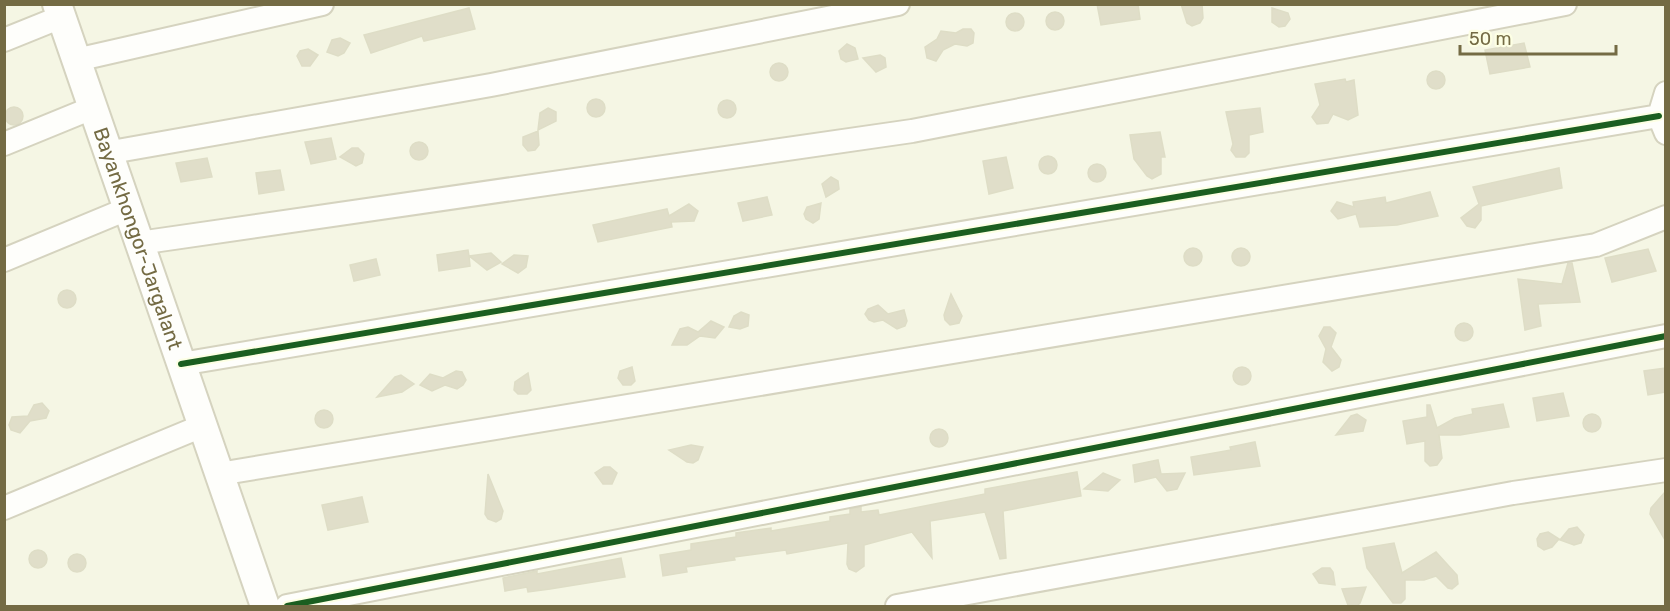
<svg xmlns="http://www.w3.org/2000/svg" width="1670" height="611" font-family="Rubik,sans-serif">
	<rect width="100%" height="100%" fill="#f5f6e4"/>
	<path fill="#e0dec9" stroke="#deddc6" stroke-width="1.5" d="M 1097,4 L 1138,4 L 1140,19 L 1101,25 Z
		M 1181,4 L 1202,4 L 1203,18 L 1200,23 L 1192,26 L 1187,23 Z
		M 469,8 L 475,29 L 424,41 L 422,36 L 371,53 L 364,35 Z
		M 1272,8 L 1288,13 L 1290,19 L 1285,26 L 1279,27 L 1272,22 Z
		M1046 21a9 9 0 1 1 18 0a9 9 0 1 1-18 0Z
		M1006 22a9 9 0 1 1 18 0a9 9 0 1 1-18 0Z
		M 963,29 L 971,29 L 974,33 L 973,43 L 967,46 L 955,44 L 943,50 L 936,61 L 927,58 L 925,47 L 937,39 L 941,31 L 956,33 Z
		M 340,38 L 350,43 L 344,53 L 338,56 L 327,52 L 332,40 Z
		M 1524,43 L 1530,67 L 1490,74 L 1485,50 Z
		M 847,44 L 855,48 L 858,59 L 846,62 L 841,59 L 839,51 Z
		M 308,49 L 318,55 L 310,66 L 302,66 L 297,56 L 300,51 Z
		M 880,55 L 885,58 L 886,67 L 876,72 L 863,58 Z
		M770 72a9 9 0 1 1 18 0a9 9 0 1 1-18 0Z
		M1427 80a9 9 0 1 1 18 0a9 9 0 1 1-18 0Z
		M 1345,79 L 1346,82 L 1354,80 L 1358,115 L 1348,120 L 1333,114 L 1328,123 L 1317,124 L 1312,117 L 1320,105 L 1315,84 Z
		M587 108a9 9 0 1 1 18 0a9 9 0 1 1-18 0Z
		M718 109a9 9 0 1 1 18 0a9 9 0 1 1-18 0Z
		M5 116a9 9 0 1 1 18 0a9 9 0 1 1-18 0Z
		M 548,108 L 556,112 L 556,121 L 538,130 L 540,113 Z
		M 1260,108 L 1263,132 L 1249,135 L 1249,153 L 1245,157 L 1236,157 L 1231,150 L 1233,144 L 1226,112 Z
		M 538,131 L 539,145 L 535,150 L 528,151 L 523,145 L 523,137 Z
		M 1160,132 L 1165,157 L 1161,157 L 1161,174 L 1152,179 L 1147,176 L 1134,159 L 1130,135 Z
		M 331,138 L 336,159 L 311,164 L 305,142 Z
		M410 151a9 9 0 1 1 18 0a9 9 0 1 1-18 0Z
		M 352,148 L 358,148 L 364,154 L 362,163 L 356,166 L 340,157 Z
		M1039 165a9 9 0 1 1 18 0a9 9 0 1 1-18 0Z
		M 1006,157 L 1013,188 L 989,194 L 983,161 Z
		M 207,158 L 212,177 L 181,182 L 176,163 Z
		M1088 173a9 9 0 1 1 18 0a9 9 0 1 1-18 0Z
		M 1559,168 L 1562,188 L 1481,206 L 1481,220 L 1475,228 L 1467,226 L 1461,218 L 1479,204 L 1473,187 Z
		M 280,170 L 284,190 L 259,194 L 256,173 Z
		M 831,177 L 838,181 L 839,189 L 826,197 L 822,184 Z
		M 1430,192 L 1438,216 L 1397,225 L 1360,227 L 1356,214 L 1338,219 L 1331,211 L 1337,202 L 1354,207 L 1353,202 L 1385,197 L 1386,203 Z
		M 767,197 L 772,215 L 743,221 L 738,203 Z
		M 821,203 L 819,219 L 813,223 L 806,219 L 804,214 L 807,207 Z
		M 689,204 L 698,211 L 694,221 L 671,222 L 672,227 L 598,242 L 593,225 L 667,209 L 669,216 Z
		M1232 257a9 9 0 1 1 18 0a9 9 0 1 1-18 0Z
		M1184 257a9 9 0 1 1 18 0a9 9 0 1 1-18 0Z
		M 1648,249 L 1656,271 L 1612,282 L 1605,258 Z
		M 468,250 L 469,256 L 491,253 L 501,262 L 487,270 L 469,256 L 470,266 L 439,271 L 437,255 Z
		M 514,255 L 528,256 L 526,267 L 518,273 L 502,264 Z
		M 376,259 L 380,275 L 354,281 L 350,265 Z
		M 1568,263 L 1572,263 L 1580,302 L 1538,304 L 1541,326 L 1525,330 L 1518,279 L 1562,284 Z
		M58 299a9 9 0 1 1 18 0a9 9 0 1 1-18 0Z
		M 951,294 L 962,316 L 959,323 L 950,325 L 945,320 L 944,315 Z
		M 878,305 L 888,314 L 904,310 L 907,321 L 905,326 L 897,329 L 883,320 L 874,322 L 869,320 L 865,314 L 868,309 Z
		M 741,312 L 749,315 L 748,326 L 740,329 L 729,327 L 734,316 Z
		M 711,321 L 724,327 L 715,338 L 700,336 L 687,345 L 672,345 L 680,329 L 688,327 L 698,332 Z
		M1455 332a9 9 0 1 1 18 0a9 9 0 1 1-18 0Z
		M 1324,327 L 1330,327 L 1336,333 L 1331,347 L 1341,360 L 1339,367 L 1332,371 L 1323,362 L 1326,349 L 1319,336 Z
		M 632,367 L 635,381 L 631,385 L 623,385 L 618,378 L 620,371 Z
		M1233 376a9 9 0 1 1 18 0a9 9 0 1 1-18 0Z
		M 1665,368 L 1665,392 L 1648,395 L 1644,371 Z
		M 456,371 L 462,372 L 466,380 L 463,385 L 457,389 L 445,385 L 432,391 L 420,385 L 430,374 L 443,378 Z
		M 528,373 L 531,390 L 527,394 L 518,394 L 514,390 L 515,382 Z
		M 401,375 L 414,384 L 402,392 L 377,397 L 395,377 Z
		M 1563,393 L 1569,416 L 1537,421 L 1533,398 Z
		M 42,403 L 49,411 L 46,418 L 30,421 L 20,433 L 11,430 L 9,425 L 12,417 L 28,416 L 34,405 Z
		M 1503,404 L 1509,427 L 1460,435 L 1439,435 L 1442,458 L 1437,465 L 1430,466 L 1425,461 L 1425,441 L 1407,444 L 1403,421 L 1427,417 L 1427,405 L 1430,405 L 1437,428 L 1455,418 L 1473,414 L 1472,409 Z
		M315 419a9 9 0 1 1 18 0a9 9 0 1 1-18 0Z
		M1583 423a9 9 0 1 1 18 0a9 9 0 1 1-18 0Z
		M 1357,414 L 1366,420 L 1363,431 L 1336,435 L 1351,416 Z
		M930 438a9 9 0 1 1 18 0a9 9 0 1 1-18 0Z
		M 1255,442 L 1260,466 L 1194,475 L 1191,457 L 1231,450 L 1230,447 Z
		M 691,445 L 703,447 L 698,460 L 693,463 L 687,462 L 669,450 Z
		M 1158,460 L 1161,474 L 1185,473 L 1177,489 L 1167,491 L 1156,477 L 1135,482 L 1133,465 Z
		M 604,467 L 610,467 L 617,473 L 612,484 L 603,484 L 595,473 Z
		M 1077,472 L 1081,496 L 1003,511 L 1006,558 L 1000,559 L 985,512 L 930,521 L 932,558 L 912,532 L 864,545 L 864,566 L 856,572 L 849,569 L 847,564 L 848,543 L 787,554 L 786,550 L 734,557 L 735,560 L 686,567 L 687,572 L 663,576 L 660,555 L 691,550 L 691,544 L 736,537 L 736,533 L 771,528 L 771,531 L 830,521 L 830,517 L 850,514 L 850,509 L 861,507 L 861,512 L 878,510 L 879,515 L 985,494 L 985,489 Z
		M 1103,473 L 1120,480 L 1108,491 L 1084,489 Z
		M 488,474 L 503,511 L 501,519 L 496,522 L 488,519 L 485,514 Z
		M 1665,492 L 1665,540 L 1650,514 L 1651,508 Z
		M 362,497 L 368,522 L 328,530 L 322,505 Z
		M 1577,527 L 1584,535 L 1581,543 L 1574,545 L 1560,540 L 1569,529 Z
		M 1548,532 L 1559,539 L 1552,547 L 1544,550 L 1538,546 L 1537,539 L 1540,534 Z
		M 1394,543 L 1402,573 L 1436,552 L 1457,575 L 1458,584 L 1452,589 L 1448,588 L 1436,576 L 1424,580 L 1405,580 L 1405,599 L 1401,603 L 1393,603 L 1367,568 L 1363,548 Z
		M29 559a9 9 0 1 1 18 0a9 9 0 1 1-18 0Z
		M68 563a9 9 0 1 1 18 0a9 9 0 1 1-18 0Z
		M 621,558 L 625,577 L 550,589 L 528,592 L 527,587 L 505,591 L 503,578 L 537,571 L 537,574 Z
		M 1322,568 L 1330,568 L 1333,572 L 1335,585 L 1319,583 L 1313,574 Z
		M 1366,587 L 1360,603 L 1357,606 L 1348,605 L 1342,589 Z"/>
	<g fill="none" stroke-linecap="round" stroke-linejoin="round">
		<defs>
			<path id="minor" d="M 4,40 L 61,17
				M 76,60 L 322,4
				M 1666,93 L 1659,116 L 1666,133
				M 4,144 L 92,108
				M 106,153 L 491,85 L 898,4
				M 139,243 L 912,131 L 1565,4
				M 4,260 L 127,209
				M 181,364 L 1659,116
				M 219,474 L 1596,245 L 1666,217
				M 4,508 L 202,426
				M 287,606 L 1666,336
				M 897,606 L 1513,493 L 1666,470"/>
			<g id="tertiary">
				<path id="s1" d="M 57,4 L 265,606"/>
			</g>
		</defs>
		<use href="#minor" stroke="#d5d3bf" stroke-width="26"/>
		<use href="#tertiary" stroke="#d5d3bf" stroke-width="32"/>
		<use href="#minor" stroke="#fefefb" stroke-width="22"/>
		<use href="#tertiary" stroke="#fefefb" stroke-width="28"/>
		<defs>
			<path id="cycleway" d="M 181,364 L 1659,116
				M 287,606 L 1666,336"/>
		</defs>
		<use href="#cycleway" stroke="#fdffe4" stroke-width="10"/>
		<use href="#cycleway" stroke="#1b5e20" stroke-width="6"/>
	</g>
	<g text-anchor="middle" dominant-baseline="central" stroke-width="5" stroke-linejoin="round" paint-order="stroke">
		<g font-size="20" fill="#746b44" stroke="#fdffe4">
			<text stroke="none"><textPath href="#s1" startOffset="248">Bayankhongor-Jargalant</textPath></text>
		</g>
	</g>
	<rect width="1670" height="611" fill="none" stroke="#746b44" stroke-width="12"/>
	<path d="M1460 45v9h156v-9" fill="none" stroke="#746b44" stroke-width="3"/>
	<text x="1469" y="45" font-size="18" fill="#746b44" stroke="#fdffe4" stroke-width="4.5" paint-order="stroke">50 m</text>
</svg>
